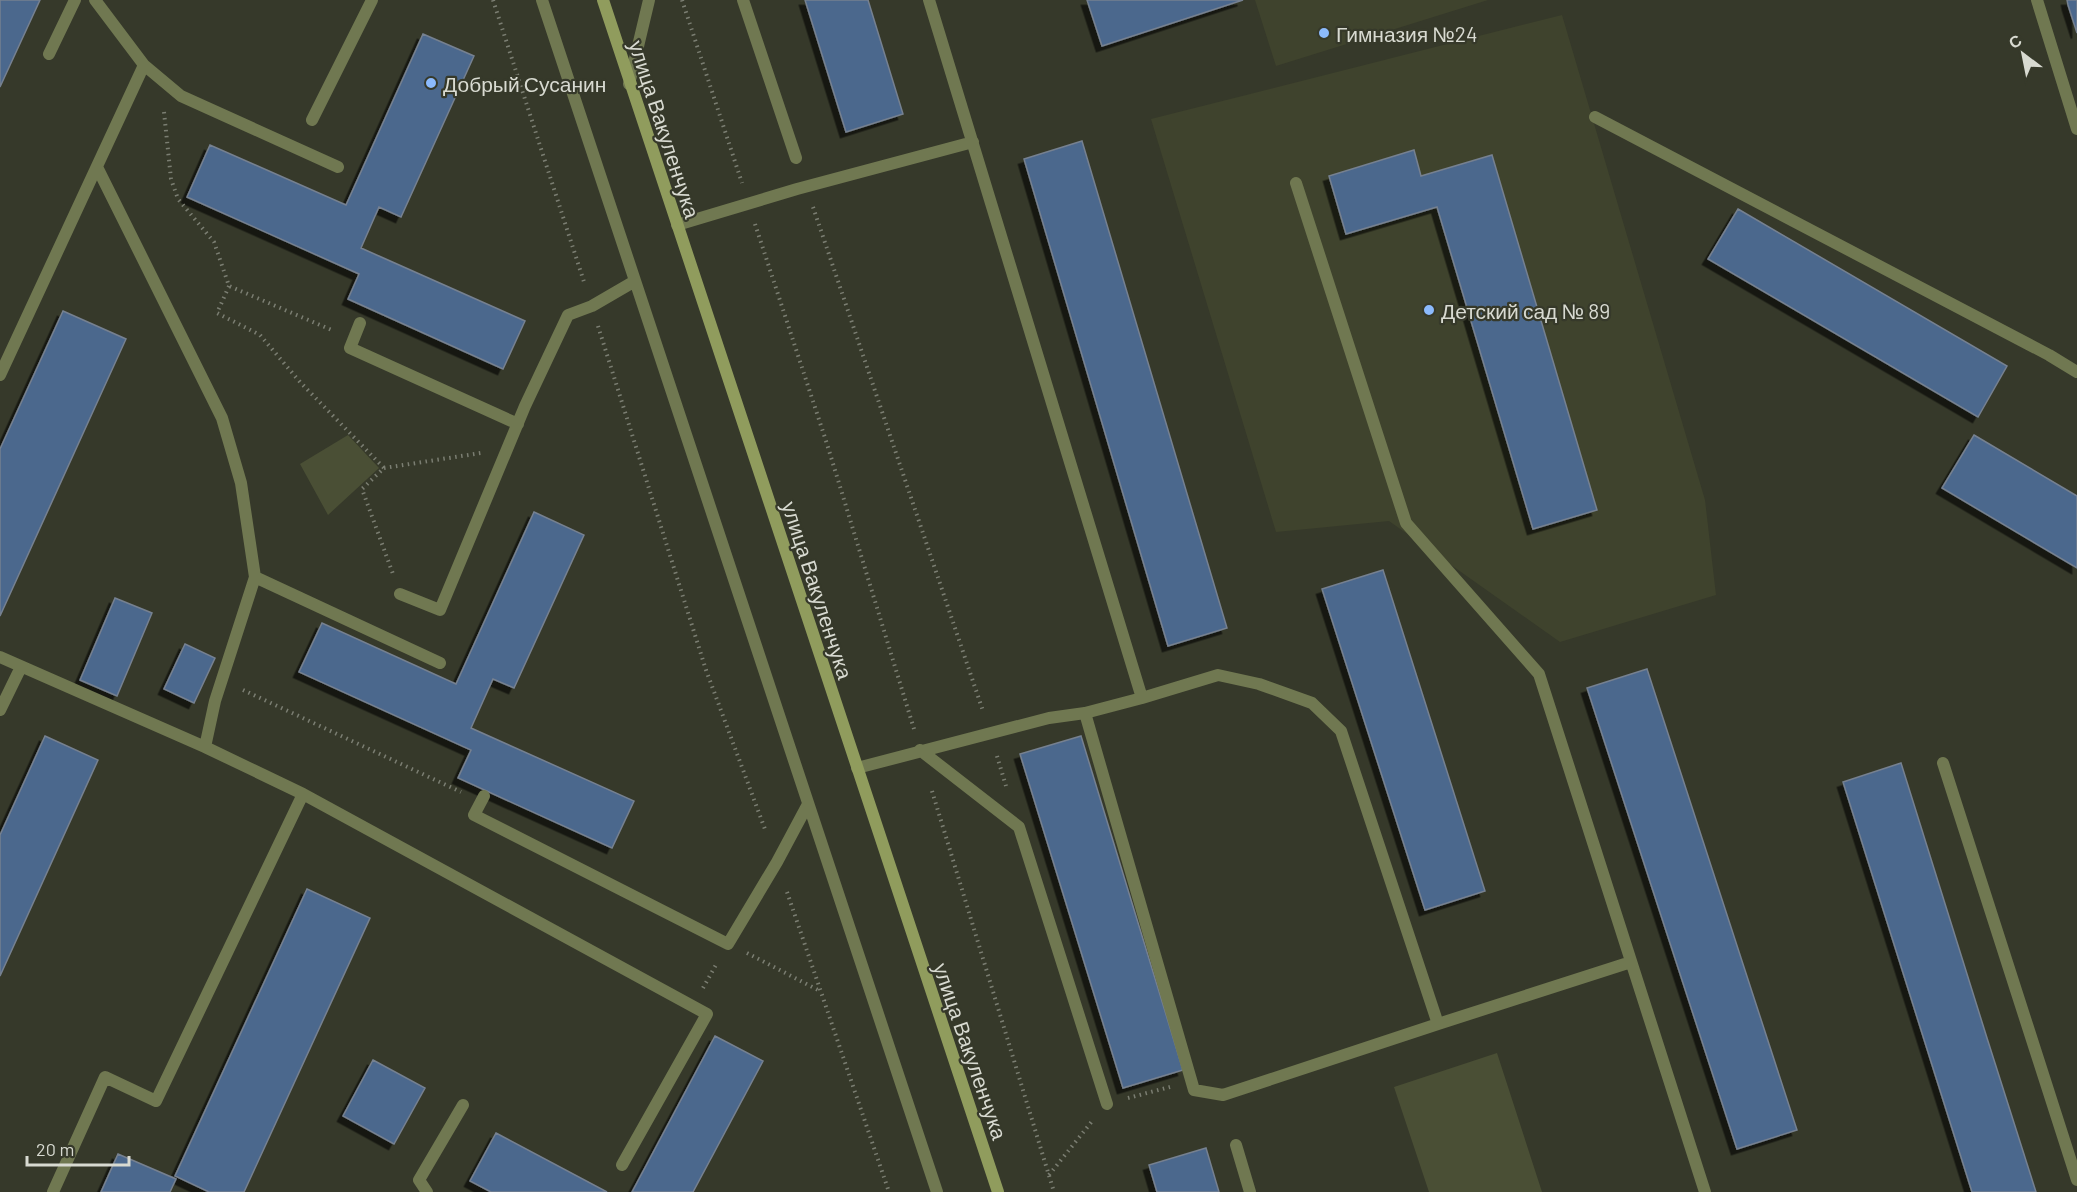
<svg xmlns="http://www.w3.org/2000/svg" width="2077" height="1192" font-family="Barlow,sans-serif">
	<defs>
		<filter id="shadow"><feDropShadow dx="-5.5" dy="5.5" stdDeviation="0" flood-color="#0009"/></filter>
	</defs>
	<rect width="100%" height="100%" fill="#36392a"/>
	<path fill="#3f432d" d="M 1255,0 L 1488,0 L 1276,66 Z
		M 1562,15 L 1705,500 L 1716,595 L 1560,642 L 1389,521 L 1276,532 L 1151,119 Z"/>
	<path fill="#4a4f35" d="M 348,435 L 379,468 L 328,515 L 300,464 Z
		M 1497,1053 L 1542,1192 L 1429,1192 L 1394,1087 Z"/>
	<path fill="#4c678d" stroke="#768190" stroke-width="1.5" filter="url(#shadow)" d="M 0,0 L 40,0 L 0,87 Z
		M 805,0 L 868,0 L 903,114 L 846,132 Z
		M 1087,0 L 1243,0 L 1102,46 Z
		M 2067,0 L 2077,0 L 2077,33 L 2068,5 Z
		M 423,34 L 474,56 L 401,217 L 379,207 L 361,248 L 525,321 L 503,369 L 348,299 L 359,274 L 187,197 L 210,145 L 346,205 Z
		M 1082,141 L 1227,628 L 1168,646 L 1024,159 Z
		M 1414,150 L 1421,176 L 1492,155 L 1597,510 L 1533,529 L 1437,207 L 1346,234 L 1329,176 Z
		M 1738,209 L 2007,366 L 1978,417 L 1708,259 Z
		M 63,311 L 126,339 L 0,616 L 0,449 Z
		M 1974,435 L 2077,496 L 2077,568 L 1942,488 Z
		M 534,512 L 584,535 L 514,688 L 493,679 L 471,728 L 634,801 L 612,848 L 458,778 L 471,750 L 299,672 L 322,623 L 456,684 Z
		M 1383,570 L 1485,891 L 1425,910 L 1322,589 Z
		M 115,598 L 152,613 L 117,696 L 80,680 Z
		M 185,644 L 215,658 L 194,703 L 164,689 Z
		M 1647,669 L 1797,1130 L 1737,1149 L 1587,688 Z
		M 45,736 L 98,760 L 0,976 L 0,835 Z
		M 1081,736 L 1183,1070 L 1123,1088 L 1020,754 Z
		M 1901,763 L 1987,1038 L 2036,1192 L 1972,1192 L 1843,782 Z
		M 307,889 L 370,918 L 244,1192 L 209,1192 L 175,1176 Z
		M 715,1036 L 763,1061 L 693,1192 L 632,1192 Z
		M 373,1060 L 425,1088 L 394,1144 L 343,1116 Z
		M 496,1133 L 607,1192 L 491,1192 L 470,1181 Z
		M 1206,1148 L 1219,1192 L 1157,1192 L 1149,1165 Z
		M 118,1154 L 176,1179 L 170,1192 L 101,1192 Z"/>
	<g fill="none" stroke-linecap="round" stroke-linejoin="round">
		<path stroke="#7b7e72" stroke-width="4" stroke-dasharray="1.5 4.5" stroke-linecap="butt" d="M 493,0 L 585,285
			M 682,0 L 742,183
			M 164,112 L 171,179 L 178,199 L 214,242 L 229,286 L 334,331
			M 813,207 L 983,711
			M 755,224 L 827,444 L 914,729
			M 229,286 L 217,313 L 260,335 L 300,382 L 384,468 L 362,489 L 393,574
			M 598,326 L 706,670 L 766,832
			M 384,468 L 481,453
			M 243,690 L 461,792
			M 997,756 L 1006,786
			M 932,791 L 1054,1192
			M 787,892 L 889,1192
			M 747,953 L 820,991
			M 703,988 L 717,963
			M 1128,1098 L 1170,1087
			M 1049,1175 L 1093,1120"/>
		<path stroke="#707851" stroke-width="12" d="M 542,0 L 937,1192
			M 743,0 L 796,158
			M 2037,0 L 2077,129
			M 49,54 L 75,0
			M 144,65 L 181,96 L 338,167
			M 629,84 L 649,0
			M 1595,117 L 2049,355 L 2077,372
			M 312,120 L 372,0
			M 97,167 L 222,418 L 241,483 L 255,577 L 215,701 L 205,747
			M 1296,183 L 1406,523 L 1539,674 L 1705,1192
			M 677,225 L 797,189 L 973,142
			M 360,323 L 350,348 L 518,424
			M 0,375 L 144,65 L 95,0
			M 255,577 L 440,663
			M 400,594 L 440,610 L 525,406 L 568,315 L 592,306 L 635,281
			M 0,657 L 205,747 L 303,794 L 707,1014 L 622,1165
			M 1142,698 L 1218,675 L 1259,684 L 1312,703 L 1341,731 L 1438,1024 L 1631,962
			M 0,710 L 21,667
			M 1085,713 L 1194,1090 L 1223,1095 L 1438,1024
			M 920,750 L 1019,827 L 1107,1104
			M 1943,763 L 2077,1180
			M 857,768 L 1049,718 L 1085,713 L 1142,698 L 929,0
			M 484,796 L 474,815 L 728,944 L 777,862 L 808,804
			M 1236,1145 L 1250,1192
			M 53,1192 L 105,1077 L 156,1101 L 303,794
			M 427,1192 L 419,1180 L 463,1105"/>
		<path stroke="#909c5d" stroke-width="12" d="M 603,0 L 998,1192"/>
	</g>
	<g fill="#8bbafc" stroke="#36392a" stroke-width="2">
		<circle cx="1324" cy="33" r="6"/>
		<circle cx="431" cy="83" r="6"/>
		<circle cx="1429" cy="310" r="6"/>
	</g>
	<g text-anchor="middle" dominant-baseline="central" stroke-width="4.5" stroke-linejoin="round" paint-order="stroke">
		<g font-size="21" fill="#d8dad1" stroke="#36392a" text-anchor="start">
			<text x="1336" y="33">Гимназия №24</text>
			<text x="443" y="83">Добрый Сусанин</text>
			<text x="1441" y="310">Детский сад № 89</text>
		</g>
		<g font-size="21" fill="#d8dad1" stroke="#36392a">
			<text transform="translate(665 129) rotate(72)">улица Вакуленчука</text>
			<text transform="translate(818 590) rotate(72)">улица Вакуленчука</text>
			<text transform="translate(971 1051) rotate(71)">улица Вакуленчука</text>
		</g>
	</g>
	<g transform="translate(2023 54) rotate(328)" stroke="#36392a" stroke-width="4.5" paint-order="stroke">
	<path d="M0-4.5L10 22L0 15L-10 22Z" fill="#d8dad1"/>
	<text y="-9" font-size="16" font-weight="bold" text-anchor="middle" fill="#d8dad1">С</text>
	</g>
	<path d="M27 1156v9h102v-9" fill="none" stroke="#d8dad1" stroke-width="3"/>
	<text x="36" y="1156" font-size="18" fill="#d8dad1" stroke="#36392a" stroke-width="4.5" paint-order="stroke">20 m</text>
</svg>
